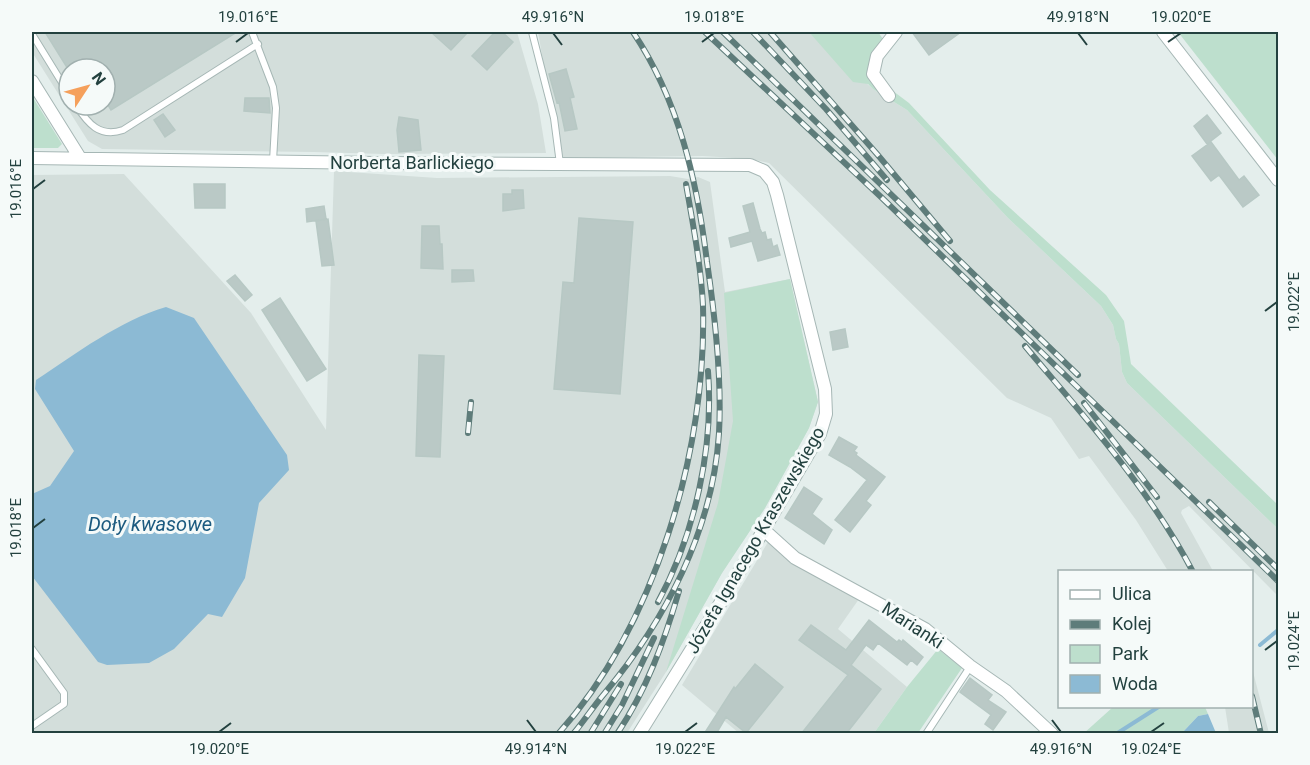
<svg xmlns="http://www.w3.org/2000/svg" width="1310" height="765" font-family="Roboto,sans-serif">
	<rect width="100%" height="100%" fill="#e4eeec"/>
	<path fill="#d3dedb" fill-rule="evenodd" d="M 32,32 L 517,32 L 538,104 L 546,153 L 384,154 L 314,152 L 102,149 L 88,141 L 32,52 ZM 69,69 L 105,69 L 105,105 L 69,105 Z
		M 538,32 L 809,32 L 873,89 L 907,110 L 1008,218 L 1101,306 L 1113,325 L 1116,339 L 1119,344 L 1122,372 L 1127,383 L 1278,529 L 1278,596 L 1189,506 L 1182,510 L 1181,513 L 1213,571 L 1168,571 L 1136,520 L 1089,456 L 1079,459 L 1051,418 L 1007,398 L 769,163 L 751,159 L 703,156 L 560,158 Z
		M 334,171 L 437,178 L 670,176 L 688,179 L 698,177 L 710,182 L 725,292 L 790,279 L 818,402 L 809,428 L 765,508 L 722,573 L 666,672 L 627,733 L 32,733 L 32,175 L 124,174 L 251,313 L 326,430 Z
		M 768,542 L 859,599 L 838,629 L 907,687 L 874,733 L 740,734 L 682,685 Z
		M 1252,668 L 1269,733 L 1229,733 L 1225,707 L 1252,706 Z"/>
	<path fill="#bddfcd" d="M 809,32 L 878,32 L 888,46 L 881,59 L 879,73 L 893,91 L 909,103 L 990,190 L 1106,295 L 1124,321 L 1131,364 L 1278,505 L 1278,529 L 1127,383 L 1122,372 L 1119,344 L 1116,339 L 1113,325 L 1101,306 L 1008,218 L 907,110 L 873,89 L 868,84 L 853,82 Z
		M 1178,32 L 1278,32 L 1278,160 Z
		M 32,96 L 62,144 L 58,148 L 32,148 Z
		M 790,279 L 818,402 L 809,428 L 765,508 L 722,573 L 666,672 L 718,503 L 733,421 L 724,293 Z
		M 938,649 L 962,668 L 918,733 L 874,733 L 907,687 Z
		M 1113,707 L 1205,707 L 1208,714 L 1198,716 L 1182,733 L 1083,734 Z"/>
	<path fill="#8cbad4" d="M 166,307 L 194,318 L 287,455 L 289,470 L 259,503 L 245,578 L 222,617 L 208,614 L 174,649 L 149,663 L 107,665 L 98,662 L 32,576 L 32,494 L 50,486 L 74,451 L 35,389 L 36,380 C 77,353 119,321 166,307 Z
		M 1208,714 L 1216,733 L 1182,733 L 1198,716 Z"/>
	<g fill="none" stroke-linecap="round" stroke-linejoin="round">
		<path stroke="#8cbad4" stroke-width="4" d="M 1260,645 L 1278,630
			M 1116,734 L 1160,706"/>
	</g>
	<path fill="#bac9c6" stroke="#b7c8c4" stroke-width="1.5" d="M 45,32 L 237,32 L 111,110 L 105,100 L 105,69 L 68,69 Z
		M 431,32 L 468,32 L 451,50 Z
		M 495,32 L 502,32 L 513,42 L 487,70 L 472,56 Z
		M 912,32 L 961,32 L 929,55 Z
		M 566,69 L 574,97 L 570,98 L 577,129 L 565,131 L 559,102 L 557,103 L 549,74 Z
		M 245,98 L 269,98 L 270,113 L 244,111 Z
		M 163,114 L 175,130 L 165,137 L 154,120 Z
		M 1207,115 L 1221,133 L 1207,144 L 1194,126 Z
		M 399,117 L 418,120 L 421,150 L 399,152 L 397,130 Z
		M 1211,142 L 1239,180 L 1244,176 L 1259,195 L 1243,207 L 1219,175 L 1211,181 L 1192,156 Z
		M 194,184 L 225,184 L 225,208 L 195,208 Z
		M 512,190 L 523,190 L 524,208 L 503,211 L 503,194 L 512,194 Z
		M 753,203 L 760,229 L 762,233 L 765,232 L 767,240 L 771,239 L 773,247 L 777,245 L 780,255 L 758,261 L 752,241 L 731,247 L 729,238 L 750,232 L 743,206 Z
		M 324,206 L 326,219 L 307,222 L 306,209 Z
		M 579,218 L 633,222 L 620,394 L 554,389 L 563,282 L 574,283 Z
		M 328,219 L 334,265 L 322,266 L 316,221 Z
		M 422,226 L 439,226 L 440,244 L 442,244 L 443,269 L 421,268 Z
		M 452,270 L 473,270 L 474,281 L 452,282 Z
		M 235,275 L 252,295 L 245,301 L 227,281 Z
		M 280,298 L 326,369 L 307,381 L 262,310 Z
		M 845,329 L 848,347 L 833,350 L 830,332 Z
		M 419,355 L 444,356 L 440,457 L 416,456 Z
		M 839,437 L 857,447 L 854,451 L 857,453 L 856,455 L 885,477 L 866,501 L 871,505 L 850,532 L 835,520 L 867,480 L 850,467 L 829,455 Z
		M 804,487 L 822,499 L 812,514 L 832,530 L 824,544 L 785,518 Z
		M 869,620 L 897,642 L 899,640 L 902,642 L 903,640 L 923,657 L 917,665 L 911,660 L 907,665 L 878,643 L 873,650 L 866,645 L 851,665 L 881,689 L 846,734 L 801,734 L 848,675 L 799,640 L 811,625 L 846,650 Z
		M 755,664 L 783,687 L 746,733 L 726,717 L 716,734 L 704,734 L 734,687 L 735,689 Z
		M 970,678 L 992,695 L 988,700 L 1006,712 L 993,730 L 985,724 L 991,715 L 960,692 Z"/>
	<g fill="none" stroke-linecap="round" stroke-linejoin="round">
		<defs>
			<path id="service" d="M 252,32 L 273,87 L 276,108 L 273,161
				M 532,32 L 554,118 L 560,164
				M 32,34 L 69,94
				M 76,105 C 88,124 100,138 123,130 L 258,44
				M 32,649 L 64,693 L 64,704 L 32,726
				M 926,734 L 970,667"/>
			<path id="minor" d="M 1163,32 L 1278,180
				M 32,81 L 80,158
				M 889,96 L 873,74 L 877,56 L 896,32
				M 32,158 L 375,163 L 750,165 L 764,171 L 773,182 L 777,195 L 825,389 L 826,414 L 820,434 L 726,594 L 639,734
				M 764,530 L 795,558 L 925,629 L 970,666 L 1006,691 L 1052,734"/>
		</defs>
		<use href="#service" stroke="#a6b7b5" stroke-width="8"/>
		<use href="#minor" stroke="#a6b7b5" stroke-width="14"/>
		<use href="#service" stroke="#fff" stroke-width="6"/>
		<use href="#minor" stroke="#fff" stroke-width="12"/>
		<defs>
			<path id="rail" d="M 705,32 L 881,197 L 1278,581
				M 723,32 L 1078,375
				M 753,32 L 826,109 L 887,180
				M 770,32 L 877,154 L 950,241
				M 1025,346 C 1085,418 1149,488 1193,572
				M 1084,403 L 1157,497
				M 468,433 L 471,402
				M 1209,502 L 1278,569
				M 658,602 C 695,534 714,447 708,371
				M 1252,696 L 1261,734
				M 558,734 C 655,626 707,450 703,306 C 701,265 693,225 686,184
				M 573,734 C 584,721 593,707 604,694 C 665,621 713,530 719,433 C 722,379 715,316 707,262 C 697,180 679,101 633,32
				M 590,734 L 621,684
				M 604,734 L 622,705 L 654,638
				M 617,734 C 647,689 664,642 679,591"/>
		</defs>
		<use href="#rail" stroke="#5e7c7a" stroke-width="6"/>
		<use href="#rail" stroke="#f5faf9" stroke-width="4" stroke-dasharray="11" stroke-linecap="butt"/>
	</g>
	<path fill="none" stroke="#23413f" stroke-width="2" d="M 553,33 L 562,45M 1078,33 L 1087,45M 236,42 L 248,33M 702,42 L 714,33M 1168,42 L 1181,33M 33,189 L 45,180M 1265,311 L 1277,302M 33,528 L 45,519M 1265,650 L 1277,641M 527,720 L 536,732M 1052,720 L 1061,732M 219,732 L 231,723M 685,732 L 697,723M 1151,732 L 1164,723"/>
	<g text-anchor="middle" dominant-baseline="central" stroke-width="6" stroke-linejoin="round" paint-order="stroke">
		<g font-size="18" fill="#23413f" stroke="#f5faf9">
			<text x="412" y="162">Norberta Barlickiego</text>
			<text transform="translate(755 540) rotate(-60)">Józefa Ignacego Kraszewskiego</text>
			<text transform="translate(913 625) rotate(33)">Marianki</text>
		</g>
		<g font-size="20" font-style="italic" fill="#1b5a7f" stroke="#f5faf9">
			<text x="150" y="524">Doły kwasowe</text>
		</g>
	</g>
	<rect width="1310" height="765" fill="none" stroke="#f5faf9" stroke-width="66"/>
	<rect x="1058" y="570" width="195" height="138" fill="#f5faf9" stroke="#a1b0af" stroke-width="1.5"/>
	<rect x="1070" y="590" width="30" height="9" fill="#ffffff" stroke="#a1b0af" stroke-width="1.5"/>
	<text x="1112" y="600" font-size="18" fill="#23413f">Ulica</text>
	<rect x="1070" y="620" width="30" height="9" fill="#5e7c7a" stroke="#a1b0af" stroke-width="1.5"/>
	<text x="1112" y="630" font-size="18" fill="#23413f">Kolej</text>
	<rect x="1070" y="645" width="30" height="18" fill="#bddfcd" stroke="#a1b0af" stroke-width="1.5"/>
	<text x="1112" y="660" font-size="18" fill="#23413f">Park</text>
	<rect x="1070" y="675" width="30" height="18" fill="#8cbad4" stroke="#a1b0af" stroke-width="1.5"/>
	<text x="1112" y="690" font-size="18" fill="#23413f">Woda</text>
	<g transform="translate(87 87) rotate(54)"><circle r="28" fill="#f5faf9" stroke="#a1b0af" stroke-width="1.5"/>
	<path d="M0-4.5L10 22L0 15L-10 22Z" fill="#f5a05c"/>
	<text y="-9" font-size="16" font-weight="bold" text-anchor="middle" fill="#23413f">N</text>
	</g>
	<rect x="33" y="33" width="1244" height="699" fill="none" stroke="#23413f" stroke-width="2"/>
	<g font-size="15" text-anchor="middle" fill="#23413f">
		<text x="248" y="22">19.016°E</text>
		<text x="553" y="22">49.916°N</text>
		<text x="714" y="22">19.018°E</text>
		<text x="1078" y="22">49.918°N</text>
		<text x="1181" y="22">19.020°E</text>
		<text transform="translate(16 189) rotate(-90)" y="5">19.016°E</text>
		<text transform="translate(1294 302) rotate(-90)" y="5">19.022°E</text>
		<text transform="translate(16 528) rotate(-90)" y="5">19.018°E</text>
		<text transform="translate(1294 641) rotate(-90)" y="5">19.024°E</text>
		<text x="219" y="754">19.020°E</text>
		<text x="536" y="754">49.914°N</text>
		<text x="685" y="754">19.022°E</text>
		<text x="1061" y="754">49.916°N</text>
		<text x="1151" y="754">19.024°E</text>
	</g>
</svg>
